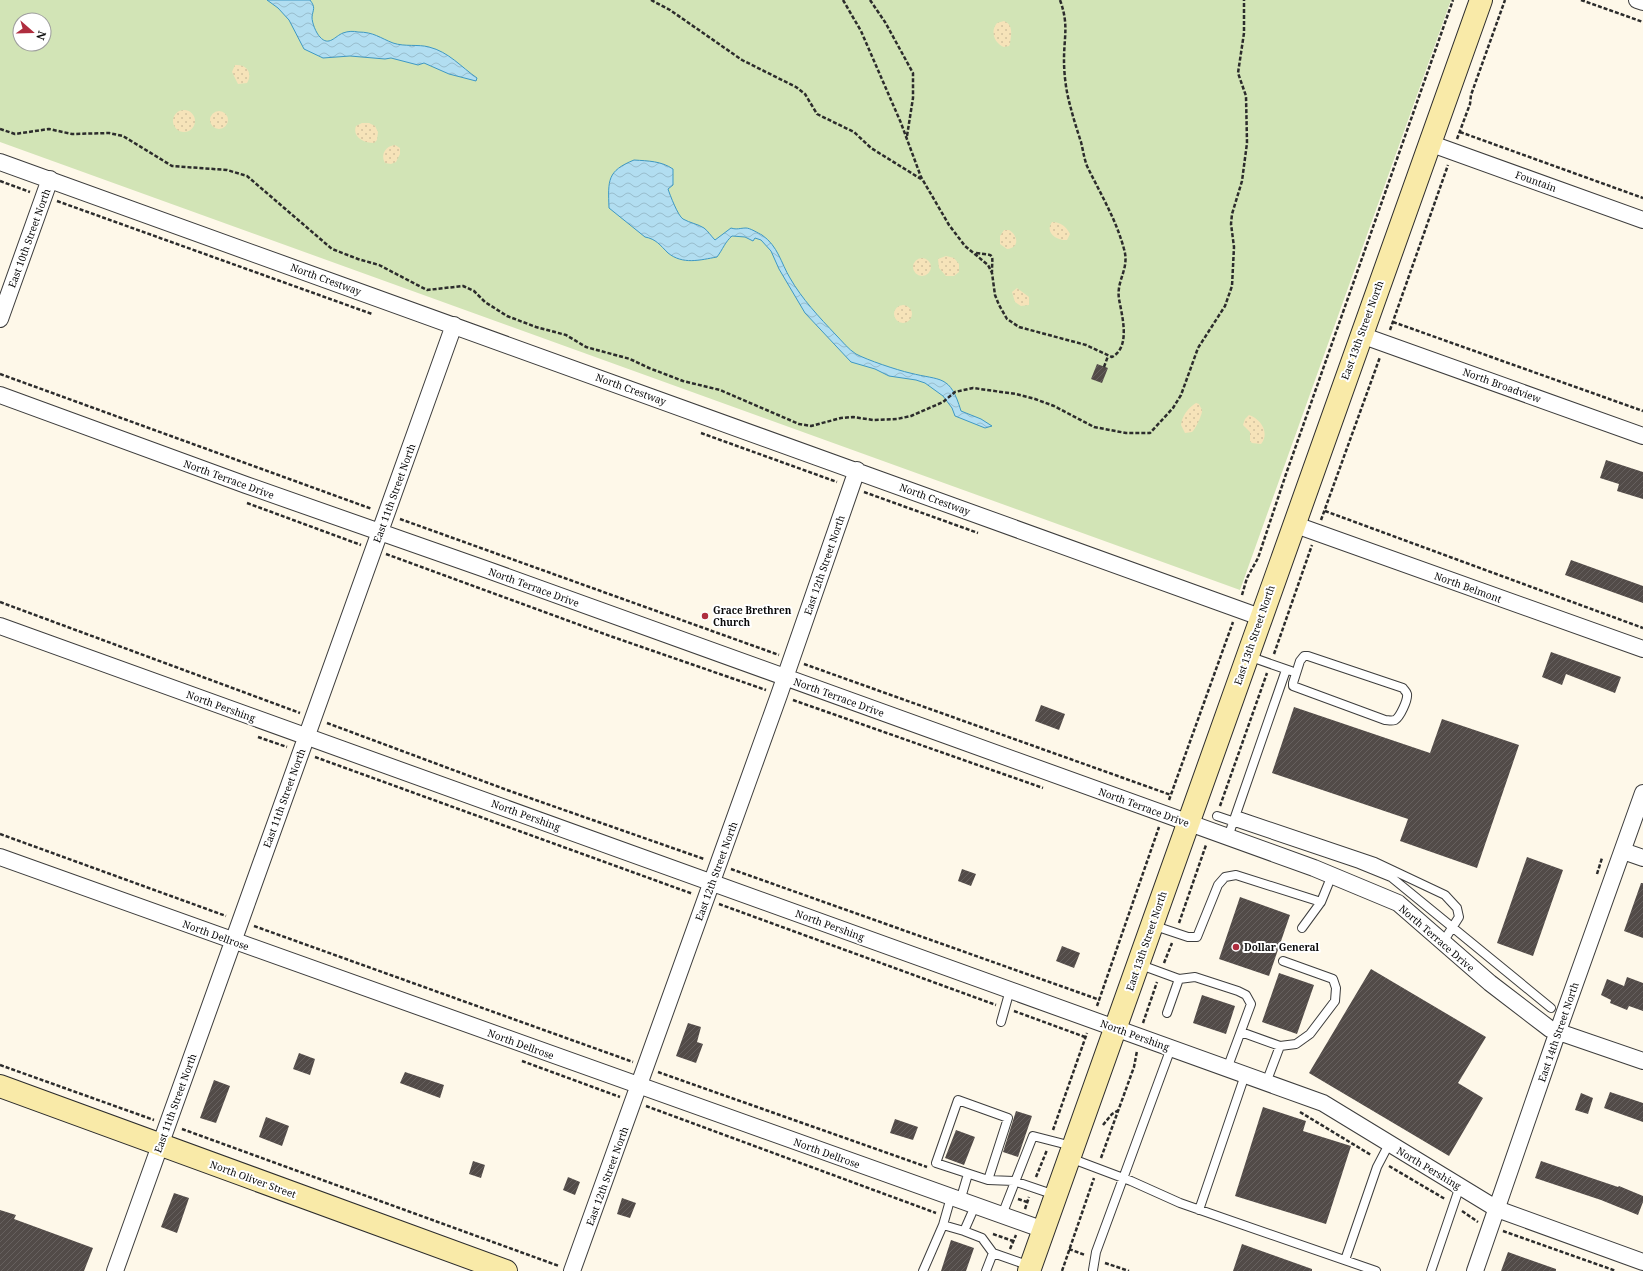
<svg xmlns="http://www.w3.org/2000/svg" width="1643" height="1271" font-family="'Noto Serif',serif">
	<defs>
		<pattern id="sand-dots" width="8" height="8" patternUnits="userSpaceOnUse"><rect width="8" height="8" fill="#f6e3b9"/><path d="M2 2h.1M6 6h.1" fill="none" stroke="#d2c19e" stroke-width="1.8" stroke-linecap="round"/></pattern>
		<pattern id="water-waves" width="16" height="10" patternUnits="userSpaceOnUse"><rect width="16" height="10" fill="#b2def1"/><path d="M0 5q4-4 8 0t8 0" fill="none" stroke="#98bdcd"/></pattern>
		<pattern id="building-hatch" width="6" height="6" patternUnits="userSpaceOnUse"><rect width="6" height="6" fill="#524b48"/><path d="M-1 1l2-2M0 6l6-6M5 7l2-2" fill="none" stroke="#66605e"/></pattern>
	</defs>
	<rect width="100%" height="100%" fill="#fef8e9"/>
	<path fill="#d2e4b6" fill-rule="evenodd" d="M 0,0 L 1451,0 L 1240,590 L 0,142 ZM 20,20 L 44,20 L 44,44 L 20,44 Z"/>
	<path fill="url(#sand-dots)" d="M 1004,21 C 1014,25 1011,35 1010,44 L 1009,46 L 1004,47 C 994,43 990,31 997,23 Z
		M 235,65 C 247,64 253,73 247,83 L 238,84 L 232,72 Z
		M173 121a11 11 0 1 1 22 0a11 11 0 1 1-22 0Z
		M210 120a9 9 0 1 1 18 0a9 9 0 1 1-18 0Z
		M 362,123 L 369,123 L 375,126 L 378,132 L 377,140 L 374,143 C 364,143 352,137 356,126 Z
		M 395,145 L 400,148 L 400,154 L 396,162 L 391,164 L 385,163 C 380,154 386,146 395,145 Z
		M 1052,222 C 1060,222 1066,226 1070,234 L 1067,240 C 1058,241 1044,233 1052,222 Z
		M 1004,230 L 1009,230 C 1018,235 1020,248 1007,249 L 1000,244 L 1000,236 Z
		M 946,256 L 954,258 L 959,264 L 959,272 L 954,276 L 946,276 L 939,268 L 938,259 Z
		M913 267a9 9 0 1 1 18 0a9 9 0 1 1-18 0Z
		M 1017,288 L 1029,297 L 1029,305 L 1021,306 L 1015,302 L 1012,292 Z
		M894 314a9 9 0 1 1 18 0a9 9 0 1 1-18 0Z
		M 1196,403 L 1199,404 C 1199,405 1202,409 1202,410 C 1203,413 1195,430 1192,432 L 1185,433 L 1181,425 C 1182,416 1188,408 1196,403 Z
		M 1249,415 C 1261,419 1270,433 1261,444 L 1252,443 L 1250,441 L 1250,432 L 1243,425 L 1245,419 Z"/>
	<path fill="url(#water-waves)" stroke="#3e98c3" d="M 267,0 L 310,0 C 316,8 313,9 312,17 C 312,23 316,33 320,37 C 329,47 335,36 343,33 C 348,31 354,31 358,32 C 374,32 380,38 393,43 C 405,47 418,44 429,47 C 449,52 461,67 477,78 L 476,81 L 449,74 L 424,63 L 418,65 L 391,58 L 385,59 L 350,56 L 323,58 L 304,49 L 289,20 L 278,8 Z
		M 634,160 C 649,161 661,161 673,169 L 673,185 L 668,189 C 670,195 678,216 683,219 C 690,223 698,224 704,228 C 708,231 711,236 715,240 L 731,228 C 737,230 740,228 746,228 C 750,228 758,233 762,235 C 778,246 781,263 790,278 C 802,299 819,317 836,335 C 842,341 848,349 856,354 C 867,360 897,370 910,373 C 941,381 950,374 961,411 L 981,419 L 992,426 L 985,428 L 955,416 L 952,408 L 943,396 L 925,383 L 916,380 L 889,376 L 875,369 L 851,362 L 805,313 L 779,269 L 771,251 L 761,240 L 755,238 L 753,241 L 745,237 L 732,236 C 725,242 723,249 717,257 C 700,260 683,265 668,253 C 660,245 656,239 645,237 L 609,208 C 608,180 607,171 634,160 Z"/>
	<path fill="url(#building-hatch)" d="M 1097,364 L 1108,368 L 1102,383 L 1091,379 Z
		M 1606,460 L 1643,472 L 1643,499 L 1617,491 L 1619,484 L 1600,478 Z
		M 1571,560 L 1643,586 L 1643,603 L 1565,575 Z
		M 1551,652 L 1621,677 L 1615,693 L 1566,674 L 1562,685 L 1542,677 Z
		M 1041,705 L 1065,714 L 1059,730 L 1035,721 Z
		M 1294,707 L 1430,753 L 1442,719 L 1519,745 L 1477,868 L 1400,841 L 1408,819 L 1272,773 Z
		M 1527,857 L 1563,870 L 1533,956 L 1497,943 Z
		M 962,869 L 976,874 L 971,886 L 958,881 Z
		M 1641,883 L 1643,883 L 1643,938 L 1624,931 Z
		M 1240,897 L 1290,915 L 1269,976 L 1219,959 Z
		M 1062,946 L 1080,953 L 1074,968 L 1056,961 Z
		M 1371,969 L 1486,1037 L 1458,1083 L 1483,1098 L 1449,1156 L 1309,1073 Z
		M 1279,973 L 1314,985 L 1297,1034 L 1262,1022 Z
		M 1627,977 L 1643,983 L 1643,1011 L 1629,1006 L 1627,1010 L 1610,1003 L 1611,1000 L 1601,995 L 1607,979 L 1624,986 Z
		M 1202,995 L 1235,1006 L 1226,1034 L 1193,1023 Z
		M 688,1023 L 701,1027 L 697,1042 L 703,1044 L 696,1063 L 676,1056 Z
		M 299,1053 L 315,1059 L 310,1075 L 293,1069 Z
		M 405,1072 L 444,1085 L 440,1098 L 400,1083 Z
		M 214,1080 L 230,1086 L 216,1123 L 200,1118 Z
		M 1610,1092 L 1643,1103 L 1643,1122 L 1604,1108 Z
		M 1581,1093 L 1593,1098 L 1588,1114 L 1575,1110 Z
		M 1263,1107 L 1306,1121 L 1303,1131 L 1351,1146 L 1326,1224 L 1235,1196 Z
		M 1016,1111 L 1032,1116 L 1018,1157 L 1003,1152 Z
		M 266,1117 L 289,1126 L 282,1146 L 259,1137 Z
		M 895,1119 L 918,1127 L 913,1140 L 890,1133 Z
		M 956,1130 L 975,1137 L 964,1165 L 945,1158 Z
		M 473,1161 L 485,1165 L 481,1178 L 469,1174 Z
		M 1541,1161 L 1618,1187 L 1619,1186 L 1643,1196 L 1643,1202 L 1638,1215 L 1601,1200 L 1535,1178 Z
		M 568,1177 L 580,1182 L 575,1195 L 563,1190 Z
		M 174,1193 L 189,1198 L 177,1233 L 161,1227 Z
		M 622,1198 L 636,1203 L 630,1218 L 617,1214 Z
		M 0,1210 L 16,1215 L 14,1219 L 93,1248 L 84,1271 L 0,1271 Z
		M 951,1240 L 974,1248 L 966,1271 L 941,1271 Z
		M 1242,1244 L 1312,1269 L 1312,1271 L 1233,1271 Z
		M 1508,1252 L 1556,1269 L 1556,1271 L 1501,1271 Z"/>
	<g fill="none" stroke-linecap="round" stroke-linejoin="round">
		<defs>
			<path id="service" d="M 1248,656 L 1291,671
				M 1304,656 L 1308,656 L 1403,688 C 1404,690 1406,691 1407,694 C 1408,700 1400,717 1395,720 C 1391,721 1388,720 1385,720 L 1293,686 L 1293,683 L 1300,661 Z
				M 1236,815 L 1375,862 L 1445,895 L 1457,908 L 1459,917 L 1443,942
				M 1217,816 L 1359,864 L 1391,877 L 1551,1008
				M 1228,837 L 1286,670
				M 1152,925 L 1188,937 L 1197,937 L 1218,885 L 1225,877 L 1236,875 L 1321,902 L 1332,875
				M 1302,928 L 1321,902
				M 1138,964 L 1179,979 L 1167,1013
				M 1179,979 L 1195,977 L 1238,991 L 1246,995 L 1251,1004 L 1227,1069
				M 1001,1022 L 1010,990
				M 1241,1032 L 1280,1046 L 1266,1083
				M 1280,1046 L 1296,1044 L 1310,1034 L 1335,1001 L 1336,988 L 1333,979 L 1283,961
				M 1070,1158 L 1131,1181 L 1180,1203 L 1376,1271
				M 988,1180 L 936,1163 L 958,1100 L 1008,1118 L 988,1180 L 1014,1181 L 1055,1195
				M 951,1197 L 943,1225 L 964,1231
				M 960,1201 L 968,1174
				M 975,1206 L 964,1231 L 982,1238 L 993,1253
				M 1199,1210 L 1245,1075
				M 1002,1215 L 1033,1136 L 1072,1146
				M 1345,1260 L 1377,1167 L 1389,1144
				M 1093,1270 L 1096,1252 L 1171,1048
				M 923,1271 L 943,1225
				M 986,1271 L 993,1253 L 1030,1266
				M 1431,1271 L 1460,1186"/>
			<path id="minor" d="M 1637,0 L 1643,2
				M 1429,143 L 1643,220
				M 0,162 L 1260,617
				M 0,319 L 50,179
				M 1361,335 L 1643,436
				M 0,395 L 246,485 L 488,570 L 1314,868 L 1398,903 L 1490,983 L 1550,1029 L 1643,1061
				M 1293,524 L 1643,649
				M 0,626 L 1323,1103 L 1497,1209 L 1643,1262
				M 1623,851 L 1643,858
				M 0,857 L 1044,1230
				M 115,1271 L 454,325
				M 572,1271 L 779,695 L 857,470
				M 1475,1271 L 1558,1031 L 1643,793"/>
			<path id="secondary" d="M 0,1086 L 506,1271
				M 1029,1271 L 1481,0"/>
		</defs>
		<use href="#service" stroke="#3d3d3d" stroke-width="10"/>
		<use href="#minor" stroke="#3d3d3d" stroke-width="18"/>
		<use href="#secondary" stroke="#2c2c2c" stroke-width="24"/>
		<path stroke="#2c2c2c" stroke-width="2.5" stroke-dasharray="4 2" stroke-linecap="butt" d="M 651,0 L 670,10 L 742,60 L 796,87 L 805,94 L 817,114 L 854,132 L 871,148 L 921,179
			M 843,0 L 861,31 L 901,123 L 921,177 L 949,225 L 965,246 L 988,265 L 992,273 L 995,295 L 999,305 L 1007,319 L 1019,327 L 1086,345 L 1112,357 C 1131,347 1122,316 1119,299 C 1116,280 1130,269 1124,249 C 1116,219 1100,193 1087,166 C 1084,158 1083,150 1081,142 C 1077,130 1073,117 1070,105 C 1066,91 1064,74 1064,60 C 1064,36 1069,25 1060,0
			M 870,0 L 885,22 L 913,73 L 913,98 L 907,136
			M 1581,0 L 1643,22
			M 0,129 L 15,134 L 49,129 L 72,134 L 109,133 L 123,136 L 172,166 L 227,170 L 247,176 L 332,249 L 358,259 L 379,265 L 427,290 L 463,286 L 474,291 L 485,302 L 507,316 L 536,327 L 566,335 L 586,347 L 630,359 L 649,368 L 683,381 L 720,390 L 799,424 L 811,426 L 841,418 L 853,417 L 873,420 L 897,419 L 911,416 L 943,402 L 955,392 L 973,388 L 1016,394 L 1035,399 L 1054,406 L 1094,427 L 1126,433 L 1150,433 L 1173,408 L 1181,395 L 1198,348 L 1225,306 L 1232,286 L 1234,247 L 1231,224 L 1232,214 L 1242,181 L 1247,143 L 1246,96 L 1238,73 L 1244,33 L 1244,0
			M 1460,132 L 1643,198
			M 1457,139 L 1470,104 L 1471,95 L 1505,0
			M 0,181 L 30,192
			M 57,201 L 372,314
			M 976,253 C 996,256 992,252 992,272
			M 1393,322 L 1643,411
			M 1390,330 L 1448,165
			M 1104,367 L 1108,356
			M 0,374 L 372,509
			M 701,433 L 837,482
			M 864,492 L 978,533
			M 247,503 L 361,545
			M 1325,511 L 1643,628
			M 400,519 L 779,655
			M 1321,520 L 1380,357
			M 386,554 L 610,636 L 766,690
			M 1242,595 L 1247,578 L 1258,558 L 1286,474 L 1453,0
			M 0,602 L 300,713
			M 1274,654 L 1312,545
			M 804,664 L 1171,795
			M 793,700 L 1043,788
			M 327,723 L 507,790 L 704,859
			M 258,737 L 287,747
			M 315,757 L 693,894
			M 1169,800 L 1233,622
			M 1220,806 L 1267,673
			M 0,834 L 226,916
			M 731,869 L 1100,1000
			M 1597,874 L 1602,858
			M 719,904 L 996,1005
			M 1179,923 L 1206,845
			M 254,926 L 633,1062
			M 1164,963 L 1172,943
			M 1097,1006 L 1159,827
			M 1014,1011 L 1085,1037
			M 1143,1023 L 1157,982
			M 522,1061 L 620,1097
			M 0,1065 L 154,1120
			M 658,1072 L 927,1167
			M 646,1106 L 936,1213
			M 1300,1112 L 1371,1155
			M 1103,1125 L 1112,1114 L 1119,1110
			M 182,1129 L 559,1266
			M 1053,1130 L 1087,1033
			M 1101,1158 L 1134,1067 L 1137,1051
			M 1389,1166 L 1445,1199
			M 1036,1177 L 1047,1150
			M 1018,1199 L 1027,1202
			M 1025,1209 L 1029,1197
			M 1462,1211 L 1478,1222
			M 1503,1231 L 1616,1271
			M 993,1234 L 1013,1241
			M 1010,1249 L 1016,1235
			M 1069,1249 L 1085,1255
			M 1105,1263 L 1129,1271
			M 1062,1271 L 1094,1178"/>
		<use href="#service" stroke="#fff" stroke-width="8"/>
		<use href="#minor" stroke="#fff" stroke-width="16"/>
		<use href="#secondary" stroke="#f9eaa8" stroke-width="22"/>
	</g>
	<g fill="#af2d3e" stroke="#fff" stroke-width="1.5">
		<circle cx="705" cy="616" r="4"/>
		<circle cx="1236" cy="947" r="4"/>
	</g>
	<g text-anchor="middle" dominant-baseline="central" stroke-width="4" stroke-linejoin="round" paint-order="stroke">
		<g font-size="10" fill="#0a0a0a" stroke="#fff">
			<text transform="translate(1536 181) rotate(20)">Fountain</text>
			<text transform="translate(29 238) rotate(-70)">East 10th Street North</text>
			<text transform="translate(326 279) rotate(20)">North Crestway</text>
			<text transform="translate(1362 330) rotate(-70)">East 13th Street North</text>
			<text transform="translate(1502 385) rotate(20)">North Broadview</text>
			<text transform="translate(631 389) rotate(20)">North Crestway</text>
			<text transform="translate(229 479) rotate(20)">North Terrace Drive</text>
			<text transform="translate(394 493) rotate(-70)">East 11th Street North</text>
			<text transform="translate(935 499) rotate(20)">North Crestway</text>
			<text transform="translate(824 565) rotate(-71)">East 12th Street North</text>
			<text transform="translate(534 587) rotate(20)">North Terrace Drive</text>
			<text transform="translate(1468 587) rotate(20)">North Belmont</text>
			<text transform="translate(1254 635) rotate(-71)">East 13th Street North</text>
			<text transform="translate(839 697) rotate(20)">North Terrace Drive</text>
			<text transform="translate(221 706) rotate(20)">North Pershing</text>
			<text transform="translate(284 798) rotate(-70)">East 11th Street North</text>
			<text transform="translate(1144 807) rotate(20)">North Terrace Drive</text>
			<text transform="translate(526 815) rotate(20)">North Pershing</text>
			<text transform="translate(716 871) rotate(-70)">East 12th Street North</text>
			<text transform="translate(830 925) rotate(20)">North Pershing</text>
			<text transform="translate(216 935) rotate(20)">North Dellrose</text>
			<text transform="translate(1437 938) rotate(41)">North Terrace Drive</text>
			<text transform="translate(1146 941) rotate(-71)">East 13th Street North</text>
			<text transform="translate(1558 1032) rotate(-71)">East 14th Street North</text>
			<text transform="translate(1135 1035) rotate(20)">North Pershing</text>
			<text transform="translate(521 1044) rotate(20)">North Dellrose</text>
			<text transform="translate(175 1103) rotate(-70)">East 11th Street North</text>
			<text transform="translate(827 1153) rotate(20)">North Dellrose</text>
			<text transform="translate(1429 1168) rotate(31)">North Pershing</text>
			<text transform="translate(607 1176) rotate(-70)">East 12th Street North</text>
			<text transform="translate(253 1179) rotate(20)">North Oliver Street</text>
		</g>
		<g font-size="10" font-weight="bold" fill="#0a0a0a" stroke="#fff" text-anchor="start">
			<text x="713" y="610">Grace Brethren<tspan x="713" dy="12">Church</tspan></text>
			<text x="1244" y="947">Dollar General</text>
		</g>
	</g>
	<g transform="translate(32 32) rotate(110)"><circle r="19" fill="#ffffff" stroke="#9d9d9d"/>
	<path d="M0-3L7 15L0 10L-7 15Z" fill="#af2d3e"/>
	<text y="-6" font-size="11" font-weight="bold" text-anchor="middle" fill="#0a0a0a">N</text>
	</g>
</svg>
